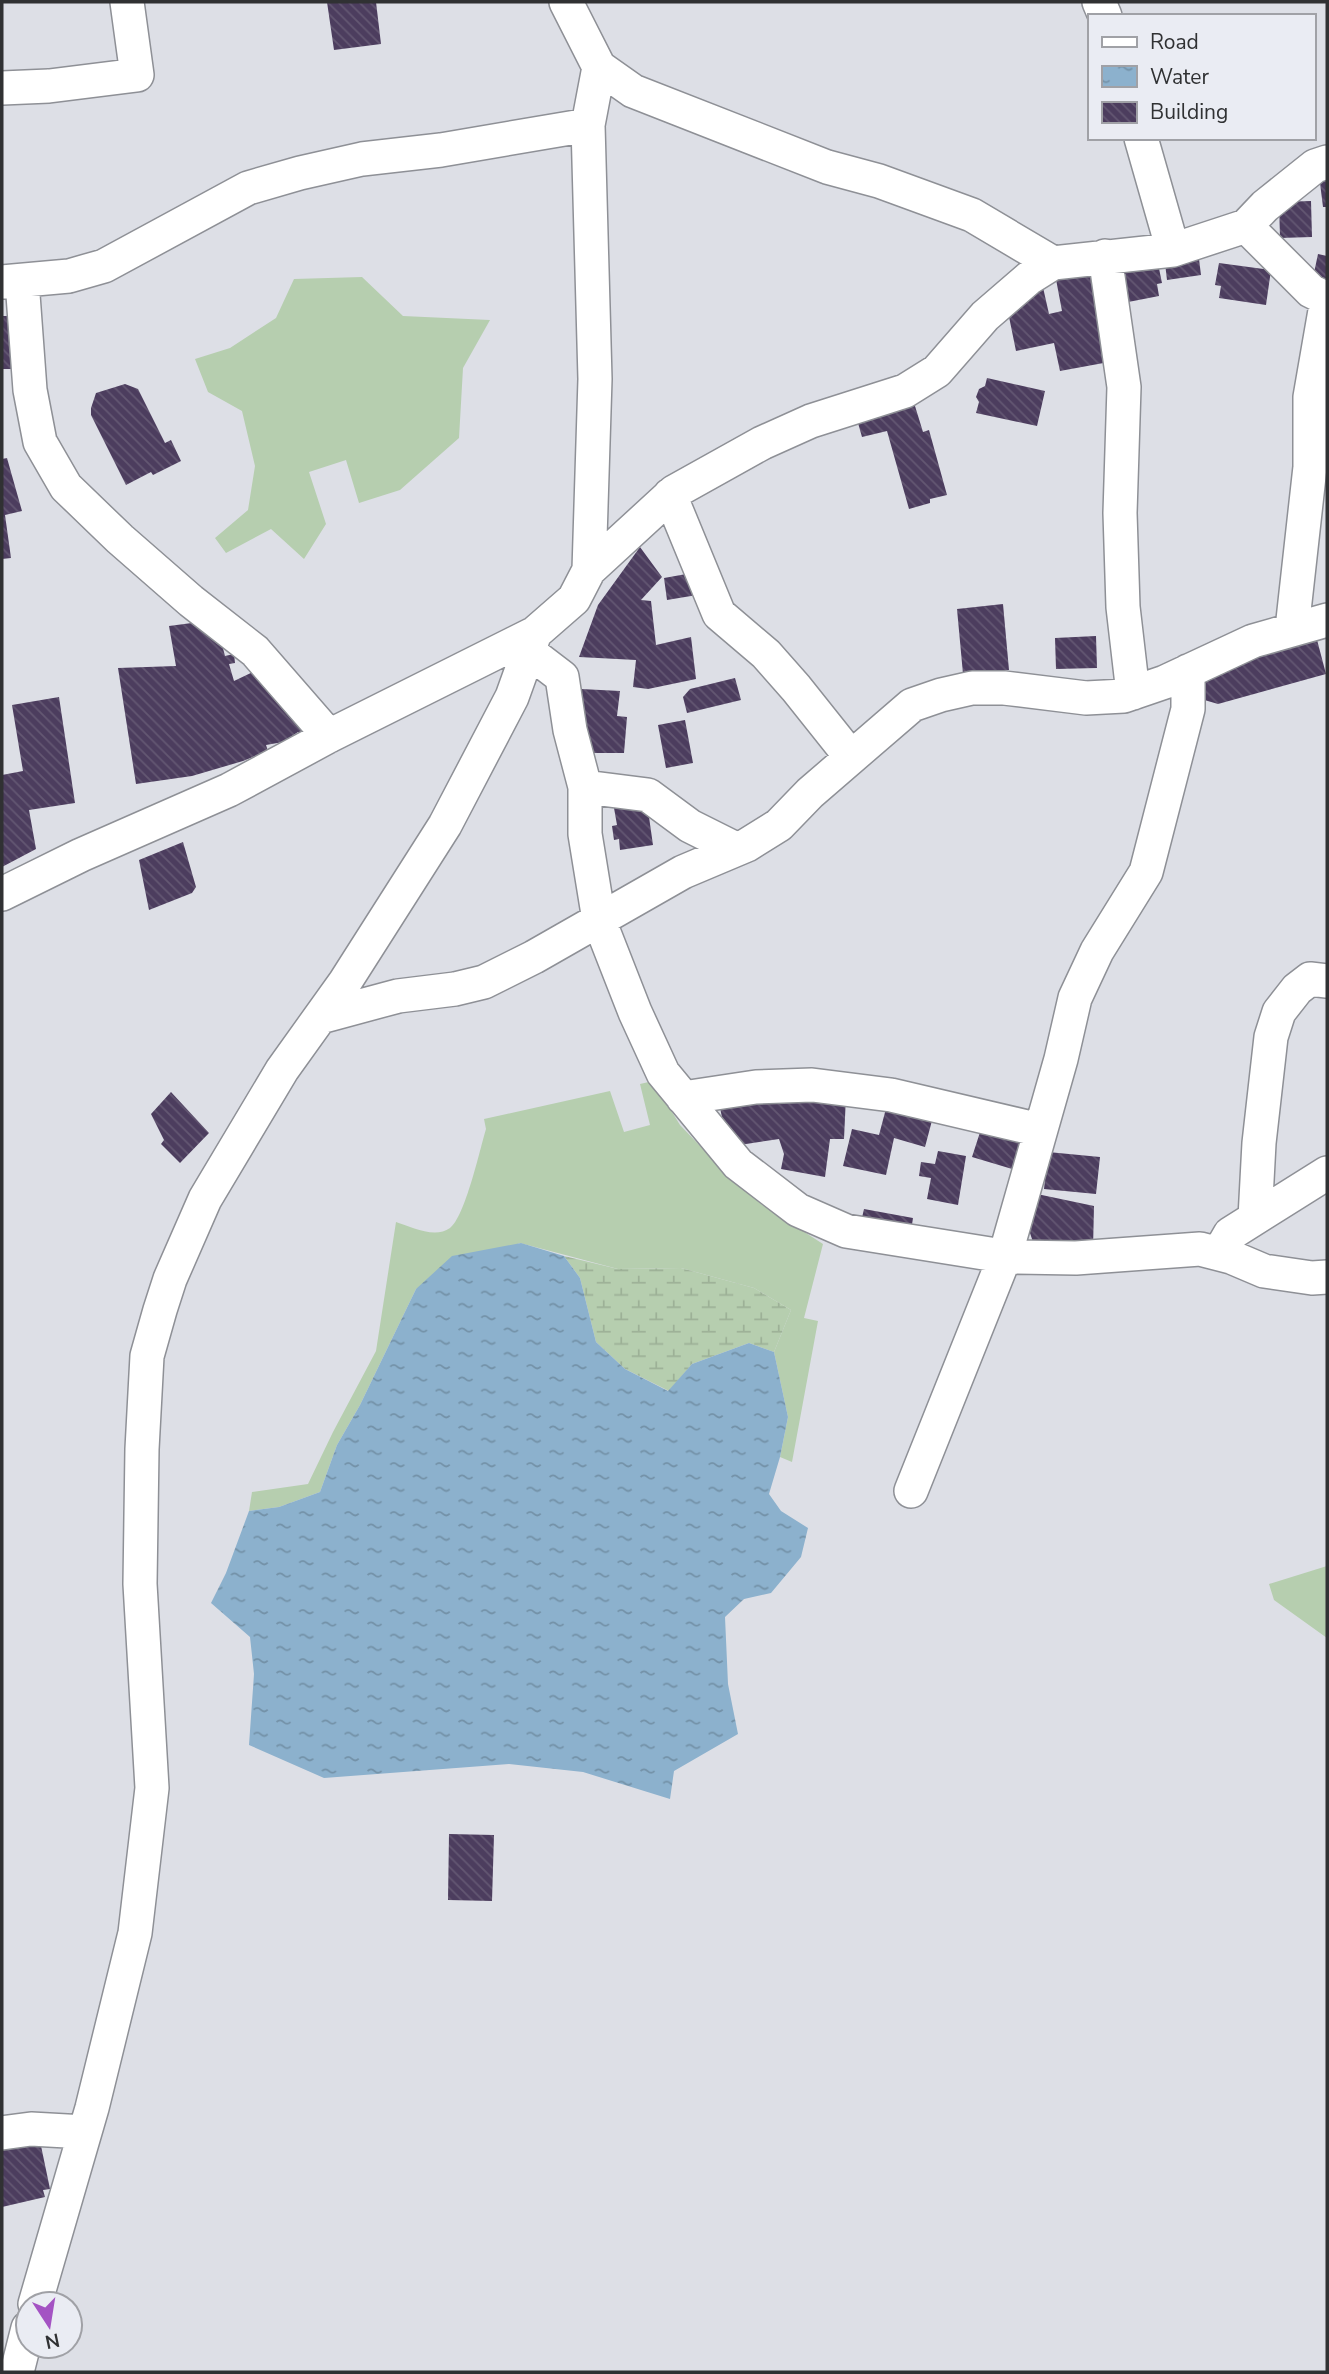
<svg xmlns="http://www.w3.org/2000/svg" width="1329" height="2374" font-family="'Nunito Sans',sans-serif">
	<defs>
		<pattern id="wetland-marsh" width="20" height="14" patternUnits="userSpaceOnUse" patternTransform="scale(1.75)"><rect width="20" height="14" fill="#b6ceaf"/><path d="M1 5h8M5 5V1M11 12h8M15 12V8" fill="none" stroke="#9db197"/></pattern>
		<pattern id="water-ripples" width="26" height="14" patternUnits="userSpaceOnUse" patternTransform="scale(1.75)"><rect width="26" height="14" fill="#8cb1cd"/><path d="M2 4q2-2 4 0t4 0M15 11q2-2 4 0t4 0" fill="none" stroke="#7391a7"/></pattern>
		<pattern id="building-back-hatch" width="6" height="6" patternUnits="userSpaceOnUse" patternTransform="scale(1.75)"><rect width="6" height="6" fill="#4c3d5e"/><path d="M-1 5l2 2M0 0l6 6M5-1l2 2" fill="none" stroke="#635772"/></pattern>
	</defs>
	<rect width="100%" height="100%" fill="#dddfe6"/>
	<path fill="#b6ceaf" d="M 362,277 L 403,316 L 490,320 L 463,368 L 459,438 L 400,490 L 359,503 L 346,460 L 309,472 L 326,524 L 304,559 L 271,529 L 226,553 L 215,538 L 248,510 L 255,466 L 242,411 L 208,392 L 195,359 L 230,348 L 276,318 L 294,279 Z
		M 653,1081 L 680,1125 L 725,1172 L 761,1204 L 823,1244 L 804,1318 L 818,1321 L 792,1462 L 780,1457 L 788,1417 L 774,1352 L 791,1310 L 754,1288 L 681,1268 L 618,1269 L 520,1243 L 416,1289 L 360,1405 L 337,1445 L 320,1492 L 279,1507 L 249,1511 L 252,1492 L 308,1484 L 333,1432 L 376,1351 L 396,1222 C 411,1227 435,1239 450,1228 C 465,1217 480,1149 486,1129 L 484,1119 L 610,1091 L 624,1132 L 650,1125 L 640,1084 Z
		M 1327,1566 L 1327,1638 L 1274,1600 L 1269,1584 Z"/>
	<path fill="url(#wetland-marsh)" d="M 564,1256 L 618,1269 L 681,1268 L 754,1288 L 791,1310 L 774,1352 L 749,1343 L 692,1364 L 669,1391 L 625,1369 L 596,1342 L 580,1278 Z"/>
	<path fill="url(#water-ripples)" d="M 521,1243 L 564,1256 L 580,1278 L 596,1342 L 625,1369 L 668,1391 L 692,1364 L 749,1343 L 774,1352 L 788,1417 L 780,1457 L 769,1494 L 781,1511 L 808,1528 L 801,1557 L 771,1593 L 744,1599 L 725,1617 L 728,1684 L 738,1734 L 674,1771 L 670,1799 L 583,1772 L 509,1764 L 324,1778 L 249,1745 L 254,1674 L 250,1637 L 211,1603 L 226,1573 L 249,1511 L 279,1507 L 320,1492 L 337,1445 L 360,1405 L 416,1289 L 452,1256 Z"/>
	<path fill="url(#building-back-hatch)" d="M 327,2 L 376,2 L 381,44 L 334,50 Z
		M 1327,166 L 1327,207 L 1323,207 L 1318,167 Z
		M 1311,201 L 1312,237 L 1280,238 L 1279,202 Z
		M 1198,251 L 1201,275 L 1167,280 L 1164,255 Z
		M 1156,254 L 1162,283 L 1157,284 L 1159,296 L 1118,304 L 1110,264 Z
		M 1318,254 L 1327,256 L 1327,291 L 1311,287 Z
		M 1219,263 L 1271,270 L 1266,305 L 1219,298 L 1221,286 L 1215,285 Z
		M 1100,266 L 1109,362 L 1060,371 L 1054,343 L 1016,351 L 1007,307 L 1042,283 L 1049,314 L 1062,311 L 1055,274 Z
		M 2,316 L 11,316 L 12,369 L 2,369 Z
		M 987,378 L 1045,391 L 1037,426 L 976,413 L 979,402 L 976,397 L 979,389 L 985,386 Z
		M 125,384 L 138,389 L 165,443 L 171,440 L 181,461 L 153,475 L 151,472 L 126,485 L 91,415 L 91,408 L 96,393 Z
		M 911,393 L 923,432 L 929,430 L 947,495 L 930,499 L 930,503 L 909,509 L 887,431 L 862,437 L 854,409 Z
		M 7,458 L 22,511 L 5,515 L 11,558 L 2,559 L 2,459 Z
		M 640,547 L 662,577 L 641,600 L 651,601 L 656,645 L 691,637 L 696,679 L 648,689 L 633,687 L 636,660 L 579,657 L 598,605 Z
		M 692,573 L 703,594 L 667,600 L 664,578 Z
		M 1003,604 L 1009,670 L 963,674 L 957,609 Z
		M 207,621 L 218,629 L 225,656 L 234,654 L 235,663 L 229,664 L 234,681 L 257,670 L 313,729 L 301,737 L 298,732 L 283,742 L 266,745 L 268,751 L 243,761 L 192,776 L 136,784 L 118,668 L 176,666 L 169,626 Z
		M 1096,636 L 1097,668 L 1056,669 L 1055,638 Z
		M 1316,636 L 1326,674 L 1218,704 L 1201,699 L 1203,678 L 1245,654 Z
		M 735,678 L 741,700 L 687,713 L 683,697 L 690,689 Z
		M 581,689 L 620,691 L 617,716 L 627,717 L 624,753 L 583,753 L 578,715 Z
		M 59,697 L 75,803 L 29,810 L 36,849 L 2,867 L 2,775 L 23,771 L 12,705 Z
		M 685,720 L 693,763 L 666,768 L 658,725 Z
		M 647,803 L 653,845 L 620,850 L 619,839 L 614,840 L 612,826 L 617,825 L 614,808 Z
		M 183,842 L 196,887 L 192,893 L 149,910 L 139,860 Z
		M 171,1092 L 209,1133 L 180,1163 L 161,1144 L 164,1140 L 151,1114 Z
		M 846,1096 L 844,1139 L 830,1139 L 825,1177 L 781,1169 L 784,1154 L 779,1139 L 733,1146 L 727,1141 L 719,1103 Z
		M 888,1101 L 934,1113 L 925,1147 L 894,1138 L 886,1175 L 843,1166 L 852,1129 L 879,1135 Z
		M 983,1123 L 1032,1137 L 1022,1172 L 972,1157 Z
		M 938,1151 L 966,1156 L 958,1205 L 927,1199 L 931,1178 L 919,1176 L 921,1162 L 935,1164 Z
		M 1048,1152 L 1100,1157 L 1096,1194 L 1044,1189 Z
		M 1037,1194 L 1094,1206 L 1093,1249 L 1033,1242 L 1026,1221 Z
		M 864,1209 L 913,1218 L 911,1231 L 861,1222 Z
		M 449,1834 L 494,1835 L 492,1901 L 448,1900 Z
		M 40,2141 L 50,2189 L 43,2190 L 45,2197 L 2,2207 L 2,2150 Z"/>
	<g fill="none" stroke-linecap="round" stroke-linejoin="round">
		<defs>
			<path id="minor" d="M 566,2 L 599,67 L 633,91 L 827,167 L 879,181 L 972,215 L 1053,263
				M 1099,2 L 1105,16
				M 2,88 L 49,86 L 137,75 L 127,2
				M 1141,138 L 1173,250
				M 1246,226 L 1311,291 L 1327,299
				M 1105,256 L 1124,387 L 1120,513 L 1123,607 L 1133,693
				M 22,281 L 30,390 L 40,442 L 66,487 L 120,539 L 191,601 L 255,651 L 329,736
				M 2,282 L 69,276 L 104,266 L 248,188 L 300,173 L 362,159 L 441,150 L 588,125
				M 670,495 L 719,614 L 766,654 L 796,688 L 851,757
				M 589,570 L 595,379 L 588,125 L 599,67
				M 1292,629 L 1310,467 L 1310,397 L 1327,299
				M 528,651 L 562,677 L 570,730 L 585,787
				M 736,849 L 690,826 L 648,795 L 585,787 L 585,834 L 599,920 L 635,1012 L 663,1073 L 738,1164 L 798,1210 L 846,1231 L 1009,1257 L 1076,1258 L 1200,1249 L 1231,1257 L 1264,1271 L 1312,1278 L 1327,1277
				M 2,894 L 81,855 L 229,790 L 329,736 L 535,633 L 574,599 L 589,570 L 674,492 L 762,443 L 811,421 L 905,391 L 937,371 L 985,316 L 1029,278 L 1053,263 L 1173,250 L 1246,226 L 1265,206 L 1315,166 L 1327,162
				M 320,1017 L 398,996 L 455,989 L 484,982 L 534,957 L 683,872 L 747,845 L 779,825 L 810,793 L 912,705 L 941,695 L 972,688 L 1004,688 L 1086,698 L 1124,696 L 1165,682 L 1253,641 L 1327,620
				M 683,1098 L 756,1087 L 812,1085 L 891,1095 L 1040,1130
				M 1255,1218 L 1259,1143 L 1271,1037 L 1279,1012 L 1297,989 L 1310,979 L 1327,981
				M 1219,1253 L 1230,1234 L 1327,1173
				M 911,1491 L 1005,1256 L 1061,1059 L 1075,998 L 1097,951 L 1146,872 L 1188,709 L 1188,671
				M 2,2133 L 31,2129 L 85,2132
				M 35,2304 L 92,2108 L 135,1933 L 152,1788 L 140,1584 L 142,1449 L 147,1356 L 160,1310 L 170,1279 L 205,1199 L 282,1070 L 345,982 L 445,825 L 512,697 L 535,633
				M 17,2372 L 28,2328"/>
		</defs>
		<use href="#minor" stroke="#8e9096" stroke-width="36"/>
		<use href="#minor" stroke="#fff" stroke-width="33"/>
	</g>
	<rect width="1329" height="2374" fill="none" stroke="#303133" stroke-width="7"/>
	<rect x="1088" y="14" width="228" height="126" fill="#eaecf3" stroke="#a0a1a6" stroke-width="2"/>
	<rect x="1102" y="37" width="35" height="10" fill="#ffffff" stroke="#a0a1a6" stroke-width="2"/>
	<text x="1150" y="49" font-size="21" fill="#303133">Road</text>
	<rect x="1102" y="66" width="35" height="21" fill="url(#water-ripples)" stroke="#a0a1a6" stroke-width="2"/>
	<text x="1150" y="84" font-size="21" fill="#303133">Water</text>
	<rect x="1102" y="102" width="35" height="21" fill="url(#building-back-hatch)" stroke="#a0a1a6" stroke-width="2"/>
	<text x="1150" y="119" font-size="21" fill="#303133">Building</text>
	<g transform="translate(49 2325) rotate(168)"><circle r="33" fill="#eaecf3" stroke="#a0a1a6" stroke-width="2"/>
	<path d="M0-5L12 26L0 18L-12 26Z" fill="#a453c3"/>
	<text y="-10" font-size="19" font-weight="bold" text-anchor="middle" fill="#303133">N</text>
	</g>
</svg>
